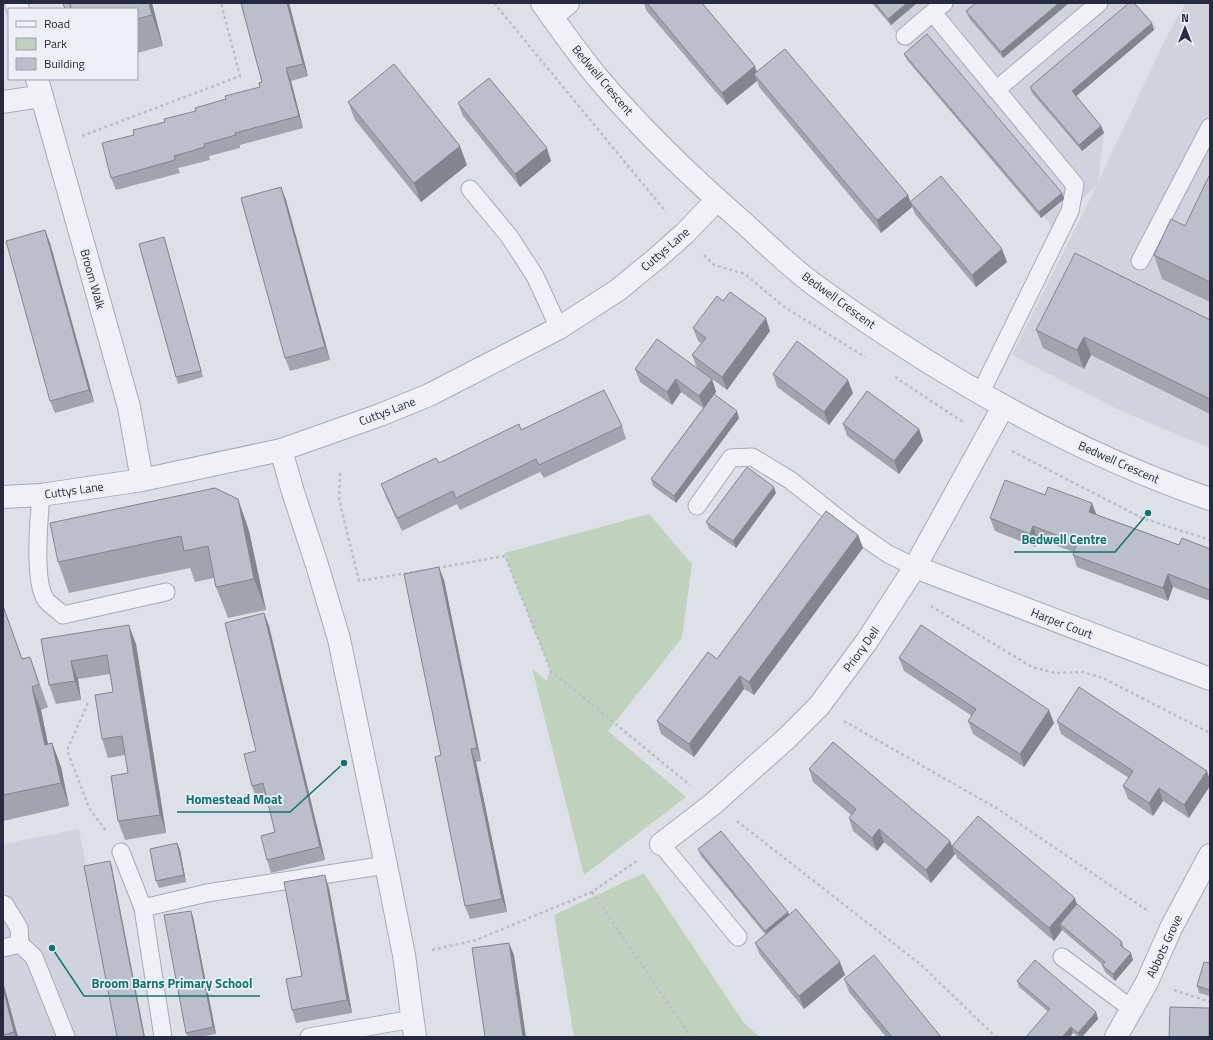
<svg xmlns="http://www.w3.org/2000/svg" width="1213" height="1040" font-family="'Titillium Web',sans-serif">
	<rect width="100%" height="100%" fill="#dee0e8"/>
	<path fill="#d0d2dd" d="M 872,3 L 1136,3 L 1157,28 L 1074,98 L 1104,133 L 1098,182 L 1166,38 L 1186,3 L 1207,3 L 1210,5 L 1210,448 L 1121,411 L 1012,355 L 1097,185 L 1052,227 Z
		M 79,829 L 117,1037 L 3,1037 L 3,844 Z"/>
	<path fill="#c0d2be" d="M 649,514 L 692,564 L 682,638 L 608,731 L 686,797 L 584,875 L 532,668 L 547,681 L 550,669 L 504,553 Z
		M 644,873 L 744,1023 L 760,1037 L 574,1037 L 554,915 Z"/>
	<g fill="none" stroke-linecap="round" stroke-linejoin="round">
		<defs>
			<path id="service" d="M 933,13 L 1075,185 L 1070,211 L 980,394
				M 905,36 L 944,3
				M 996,90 L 1099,3
				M 470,189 L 509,236 L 535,276 L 559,328
				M 1140,261 L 1210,127
				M 41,495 C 39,517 33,582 46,600 C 50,605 58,610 63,615 L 166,592
				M 697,506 L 731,458 L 752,457 L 790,480 L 852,529 L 888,554 L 915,567
				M 661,844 L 738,937
				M 121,852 L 143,908 L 163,1037
				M 3,904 L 5,905 L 19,928 L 20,944 L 34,957 L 66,1037
				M 143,908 L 207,893 L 386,865
				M 3,948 L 20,944
				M 1062,957 L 1132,1009
				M 309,1037 L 413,1019"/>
			<path id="minor" d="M 16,3 L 18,9
				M 552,17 L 568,3
				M 37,79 L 129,407 L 142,480
				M 3,102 L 42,96
				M 281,450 L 293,492 L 317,565 L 339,639 L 386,865 L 404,955 L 415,1037
				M 3,497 L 41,495 L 142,480 L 281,450 L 380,415 L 429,395 L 559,328 L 618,290 L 657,258 L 684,234 L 717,200
				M 915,567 L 1210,679
				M 661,844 L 713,804 L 787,738 L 819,706 L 867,641 L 915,567 L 1003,407
				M 1116,1037 L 1147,982 L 1171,928 L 1210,855"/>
			<path id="tertiary" d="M 542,3 C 560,28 578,54 598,78 C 643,131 693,179 745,224 C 768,245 791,268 816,286 C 937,374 1068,450 1210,499"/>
		</defs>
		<use href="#service" stroke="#a7aab5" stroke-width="19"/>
		<use href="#minor" stroke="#a7aab5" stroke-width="24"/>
		<use href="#tertiary" stroke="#a7aab5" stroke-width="24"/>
		<path stroke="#bbbec6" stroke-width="2.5" stroke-dasharray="3 3" stroke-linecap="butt" d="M 494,3 L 666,212
			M 82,136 L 240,76 L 221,3
			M 704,255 L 714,265 L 745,274 L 783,306 L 865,357
			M 895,377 L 963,422
			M 1012,451 L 1142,518 L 1210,540
			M 340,473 L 339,499 L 359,581 L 426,570
			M 437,568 L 505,556 L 551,671 L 690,785
			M 931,606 L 1032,667 L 1055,673 L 1083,672 L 1103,678 L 1210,733
			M 88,703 L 67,750 L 89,808 L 106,831
			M 844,721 L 998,809 L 1148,911
			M 737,821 L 920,964 L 996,1037
			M 592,892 L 691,1037
			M 432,950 L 476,940 L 592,892 L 638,860
			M 1174,990 L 1210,1002"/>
		<use href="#service" stroke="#f0f1f6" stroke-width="17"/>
		<use href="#minor" stroke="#f0f1f6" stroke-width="22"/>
		<use href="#tertiary" stroke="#f0f1f6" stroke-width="22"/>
	</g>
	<path fill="#a1a3af" d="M 63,3 L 152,3 L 163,46 L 137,53 L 137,9 L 65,9 Z
		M 289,3 L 308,76 L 291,81 L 303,128 L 240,145 L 240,148 L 209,156 L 210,160 L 178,168 L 180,173 L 116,190 L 111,178 L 134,135 L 165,122 L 260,87 Z
		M 644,3 L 702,3 L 757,72 L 908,195 L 912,207 L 881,233 L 759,87 L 757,81 L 727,105 L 646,10 Z
		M 872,3 L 917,3 L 891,25 Z
		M 1069,3 L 1003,58 L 969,18 L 966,11 Z
		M 1154,30 L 1076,96 L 1101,126 L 1104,133 L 1082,151 L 1032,93 L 1030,87 Z
		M 904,54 L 1064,199 L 1041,218 L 907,60 Z
		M 348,102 L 467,165 L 421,202 L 355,120 Z
		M 458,103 L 551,161 L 520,187 L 463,116 Z
		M 1210,174 L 1210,302 L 1162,279 L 1154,255 L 1185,226 Z
		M 281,187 L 286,200 L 330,360 L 290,371 L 285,358 Z
		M 910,202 L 1007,262 L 976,287 L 915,214 Z
		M 45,230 L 50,243 L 94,402 L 55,413 L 50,401 Z
		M 164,237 L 166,244 L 203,377 L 178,384 L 176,377 Z
		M 723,301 L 770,331 L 727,390 L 712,379 L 716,392 L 714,394 L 739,418 L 676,503 L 653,486 L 651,479 L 703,408 L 681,392 L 672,405 L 640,382 L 635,369 L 697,368 L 692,355 L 701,343 L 698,341 L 693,328 Z
		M 1210,320 L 1210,414 L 1091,355 L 1084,369 L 1043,348 L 1036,330 Z
		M 773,374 L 853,393 L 829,425 L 777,387 Z
		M 843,424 L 919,429 L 923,441 L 899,474 L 847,436 Z
		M 622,426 L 626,439 L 544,478 L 540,472 L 460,510 L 457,504 L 402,531 L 386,497 L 381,484 L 439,463 L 521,430 Z
		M 776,493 L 736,548 L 709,529 L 706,522 Z
		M 1045,495 L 1179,545 L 1210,549 L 1210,601 L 1173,587 L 1168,601 L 1077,567 L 1073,555 L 1074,552 L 1038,539 L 1035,547 L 995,531 L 990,518 Z
		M 238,499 L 249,531 L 266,610 L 228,618 L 216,587 L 214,578 L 195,582 L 190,568 L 69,593 L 58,562 Z
		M 858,535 L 863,548 L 754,695 L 744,689 L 694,757 L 661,734 L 657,721 L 717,659 Z
		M 444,580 L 481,761 L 476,762 L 507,912 L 470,919 L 465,906 Z
		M 3,605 L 22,659 L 30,657 L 48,707 L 41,710 L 48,744 L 52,743 L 61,767 L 69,806 L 3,821 Z
		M 264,613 L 269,626 L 325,860 L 271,873 L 267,860 L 275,832 L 267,796 L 256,799 L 252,786 L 256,751 Z
		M 41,639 L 136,644 L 166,833 L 125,840 L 118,821 L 128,773 L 125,755 L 108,758 L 102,739 L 113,692 L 110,674 L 78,679 L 81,700 L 56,704 L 49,685 Z
		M 899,658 L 1054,723 L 1024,767 L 973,734 L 968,721 L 972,716 L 904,671 Z
		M 1057,721 L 1207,771 L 1189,818 L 1163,801 L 1153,816 L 1128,799 L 1123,786 L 1129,778 L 1061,734 Z
		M 809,769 L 950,841 L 955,854 L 931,883 L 884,842 L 877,851 L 853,831 L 849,818 L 851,815 L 813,782 Z
		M 177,843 L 180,850 L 186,882 L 159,888 L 156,881 Z
		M 952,846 L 1077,904 L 1122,942 L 1124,948 L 1133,960 L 1115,981 L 1105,972 L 1102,965 L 1103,965 L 1062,930 L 1054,941 L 957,858 Z
		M 698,849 L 789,915 L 845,975 L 804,1009 L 760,955 L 755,943 L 765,934 L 701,856 Z
		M 329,888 L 352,1013 L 296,1023 L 292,1010 Z
		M 193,917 L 216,1034 L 200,1037 L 188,1037 L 186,1033 Z
		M 1210,963 L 1210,996 L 1199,993 L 1197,986 Z
		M 844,979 L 941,1037 L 886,1037 L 849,992 Z
		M 1017,981 L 1096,1012 L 1098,1019 L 1082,1037 L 1078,1037 L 1019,987 Z
		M 3,982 L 18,1037 L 3,1037 Z"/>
	<path fill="#83858e" d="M 149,3 L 152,3 L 163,46 L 152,15 Z
		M 287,3 L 289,3 L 308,76 L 303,64 Z
		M 907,3 L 917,3 L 891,25 L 888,19 Z
		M 1059,3 L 1069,3 L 1003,58 L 1001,52 Z
		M 1152,23 L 1154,30 L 1074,98 L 1072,91 Z
		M 755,66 L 759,79 L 754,74 L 757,81 L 727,105 L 722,93 Z
		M 286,68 L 291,81 L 303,128 L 299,116 Z
		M 1101,126 L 1104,133 L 1082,151 L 1079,145 Z
		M 460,146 L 467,165 L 421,202 L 414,183 Z
		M 547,148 L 551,161 L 520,187 L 515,174 Z
		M 281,187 L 286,200 L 330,360 L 325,347 Z
		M 1062,193 L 1064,199 L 1041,218 L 1039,212 Z
		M 908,195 L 912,207 L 881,233 L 877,220 Z
		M 45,230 L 50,243 L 94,402 L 89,390 Z
		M 164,237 L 166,244 L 203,377 L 201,371 Z
		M 1002,249 L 1007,262 L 976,287 L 972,275 Z
		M 766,318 L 770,331 L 727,390 L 722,377 Z
		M 1084,337 L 1091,355 L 1084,369 L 1077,350 Z
		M 676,379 L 681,392 L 672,405 L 667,392 Z
		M 712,379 L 716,392 L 704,408 L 699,396 Z
		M 848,380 L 853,393 L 829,425 L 824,412 Z
		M 737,411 L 739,418 L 676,503 L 674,496 Z
		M 919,429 L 923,441 L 899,474 L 894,461 Z
		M 774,487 L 776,493 L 736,548 L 733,541 Z
		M 238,499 L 249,531 L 266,610 L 254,579 Z
		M 1092,503 L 1097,516 L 1089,512 Z
		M 1033,526 L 1038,539 L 1035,547 L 1030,534 Z
		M 858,535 L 863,548 L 754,695 L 749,682 Z
		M 439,567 L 444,580 L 481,761 L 477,748 Z
		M 1168,574 L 1173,587 L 1168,601 L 1163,588 Z
		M 264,613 L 269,626 L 325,860 L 320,847 Z
		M 129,625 L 136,644 L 166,833 L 160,815 Z
		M 71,661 L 78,679 L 81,700 L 75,681 Z
		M 740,676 L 744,689 L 694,757 L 689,744 Z
		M 32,687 L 41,710 L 53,769 L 45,745 Z
		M 1049,710 L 1054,723 L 1024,767 L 1020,754 Z
		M 52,743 L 61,767 L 69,806 L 61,783 Z
		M 471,749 L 476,762 L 507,912 L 502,899 Z
		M 1207,771 L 1210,780 L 1210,786 L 1189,818 L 1184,805 Z
		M 1159,788 L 1163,801 L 1153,816 L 1149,803 Z
		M 879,829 L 884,842 L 877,851 L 872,838 Z
		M 950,841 L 955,854 L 931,883 L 926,870 Z
		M 177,843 L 180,850 L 186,882 L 184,875 Z
		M 110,861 L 112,867 L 145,1037 L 144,1037 Z
		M 325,875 L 329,888 L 352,1013 L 347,1000 Z
		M 1075,898 L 1079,911 L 1060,924 L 1062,930 L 1054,941 L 1049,928 Z
		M 191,911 L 193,917 L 216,1034 L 213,1027 Z
		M 788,912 L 791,919 L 768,937 L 765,931 Z
		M 509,943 L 514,955 L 526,1037 L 523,1037 Z
		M 1131,953 L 1133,960 L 1115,981 L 1113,974 Z
		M 840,962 L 845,975 L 804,1009 L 799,996 Z
		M 3,982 L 18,1037 L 16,1037 L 14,1032 L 3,988 Z
		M 1209,1008 L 1210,1010 L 1210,1037 L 1209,1037 Z
		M 1096,1012 L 1098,1019 L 1082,1037 L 1080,1037 L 1078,1033 Z
		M 1071,1027 L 1073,1033 L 1070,1037 L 1062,1037 Z"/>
	<path fill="#bbbecb" stroke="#83858e" d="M 63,3 L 70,3 L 71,8 L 65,9 Z
		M 70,3 L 149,3 L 152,15 L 137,19 L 137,9 L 71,9 Z
		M 241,3 L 287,3 L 303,64 L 286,68 L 299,116 L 235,133 L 236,135 L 204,144 L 205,147 L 174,156 L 175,160 L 111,178 L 102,143 L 134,135 L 133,130 L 165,122 L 164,119 L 196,111 L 195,108 L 226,99 L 225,96 L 260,87 L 259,83 L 262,82 Z
		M 647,3 L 702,3 L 755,66 L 722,93 Z
		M 875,3 L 907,3 L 888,19 Z
		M 976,3 L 1059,3 L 1001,52 L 966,11 Z
		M 1129,3 L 1134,3 L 1152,23 L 1072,91 L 1101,126 L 1079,145 L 1030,87 Z
		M 927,34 L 1062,193 L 1039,212 L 904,54 Z
		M 785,49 L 908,195 L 877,220 L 754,74 Z
		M 394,64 L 460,146 L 414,183 L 348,102 Z
		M 489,78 L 547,148 L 515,174 L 458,103 Z
		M 1210,174 L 1210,282 L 1154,255 L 1171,219 L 1185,226 Z
		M 941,176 L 1002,249 L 972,275 L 910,202 Z
		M 281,187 L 325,347 L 285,358 L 241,198 Z
		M 45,230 L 89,390 L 50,401 L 6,241 Z
		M 164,237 L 201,371 L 176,377 L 139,244 Z
		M 1075,253 L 1210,320 L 1210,399 L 1084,337 L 1077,350 L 1036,330 Z
		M 730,292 L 766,318 L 722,377 L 692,355 L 706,338 L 693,328 L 717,296 L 723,301 Z
		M 657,339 L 712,379 L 699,396 L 676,379 L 667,392 L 635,369 Z
		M 797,341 L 848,380 L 824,412 L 773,374 Z
		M 604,390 L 622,426 L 539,465 L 536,459 L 456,498 L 453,491 L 397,518 L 381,484 L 436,458 L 439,463 L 519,424 L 521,430 Z
		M 867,391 L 919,429 L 894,461 L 843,424 Z
		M 714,394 L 737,411 L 674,496 L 651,479 Z
		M 747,467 L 774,487 L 733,541 L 706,522 Z
		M 1005,480 L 1045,495 L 1048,487 L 1092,503 L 1089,512 L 1179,545 L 1182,538 L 1210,549 L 1210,590 L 1168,574 L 1163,588 L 1073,555 L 1077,543 L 1033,526 L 1030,534 L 990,518 Z
		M 215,488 L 238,499 L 254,579 L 216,587 L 208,546 L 184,551 L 181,536 L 58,562 L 50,523 Z
		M 826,511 L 858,535 L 749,682 L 740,676 L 689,744 L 657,721 L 708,652 L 717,659 Z
		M 439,567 L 477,748 L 471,749 L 502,899 L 465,906 L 435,757 L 441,755 L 404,574 Z
		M 3,606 L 22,659 L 30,657 L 39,684 L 32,687 L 45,745 L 52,743 L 61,783 L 3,795 Z
		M 264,613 L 320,847 L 267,860 L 261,836 L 275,832 L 263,783 L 252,786 L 244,754 L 256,751 L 225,623 Z
		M 129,625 L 160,815 L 118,821 L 111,776 L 128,773 L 122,736 L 102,739 L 95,695 L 113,692 L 107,655 L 71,661 L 75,681 L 49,685 L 41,639 Z
		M 921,625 L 1049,710 L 1020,754 L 968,721 L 976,709 L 899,658 Z
		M 1079,687 L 1207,771 L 1184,805 L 1159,788 L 1149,803 L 1123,786 L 1133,771 L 1057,721 Z
		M 833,742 L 950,841 L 926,870 L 879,829 L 872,838 L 849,818 L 856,809 L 809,769 Z
		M 978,816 L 1075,898 L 1049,928 L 952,846 Z
		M 721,831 L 788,912 L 765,931 L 698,849 Z
		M 177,843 L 184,875 L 156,881 L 150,849 Z
		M 110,861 L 144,1037 L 117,1037 L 84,866 Z
		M 325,875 L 347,1000 L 292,1010 L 286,979 L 302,976 L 284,882 Z
		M 1077,904 L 1122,942 L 1120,945 L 1131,953 L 1113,974 L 1102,965 L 1105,962 L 1060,924 Z
		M 796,909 L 840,962 L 799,996 L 755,943 Z
		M 191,911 L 213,1027 L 186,1033 L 164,915 Z
		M 509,943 L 523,1037 L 485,1037 L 472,948 Z
		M 874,955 L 941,1037 L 892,1037 L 844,979 Z
		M 1035,960 L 1096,1012 L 1078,1033 L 1071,1027 L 1062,1037 L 1026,1037 L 1050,1009 L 1017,981 Z
		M 1204,962 L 1210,963 L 1210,990 L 1197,986 Z
		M 3,988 L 14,1032 L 3,1035 Z
		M 1170,1007 L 1209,1008 L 1209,1037 L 1169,1037 Z"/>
	<g text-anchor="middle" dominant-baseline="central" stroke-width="3.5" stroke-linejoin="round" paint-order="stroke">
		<g font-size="12" fill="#262b3f" stroke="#edeff6">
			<text transform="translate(603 80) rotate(50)">Bedwell Crescent</text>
			<text transform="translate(665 249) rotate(-41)">Cuttys Lane</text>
			<text transform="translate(93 279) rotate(74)">Broom Walk</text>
			<text transform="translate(839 300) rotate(36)">Bedwell Crescent</text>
			<text transform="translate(387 411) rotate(-21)">Cuttys Lane</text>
			<text transform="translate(1119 462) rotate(24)">Bedwell Crescent</text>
			<text transform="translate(74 490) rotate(-8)">Cuttys Lane</text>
			<text transform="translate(1062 623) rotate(21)">Harper Court</text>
			<text transform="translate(861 649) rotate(-54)">Priory Dell</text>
			<text transform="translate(1164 946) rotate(-65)">Abbots Grove</text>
		</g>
	</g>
	<path fill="none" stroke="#0f766e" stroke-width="1.5" d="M1148 513L1115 552H1014M344 763L290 812H177M52 948L84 996H260"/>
	<g fill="#0f766e" stroke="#edeff6" stroke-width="1.5">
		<circle cx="1148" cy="513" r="4"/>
		<circle cx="344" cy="763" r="4"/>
		<circle cx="52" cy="948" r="4"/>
	</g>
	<g font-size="13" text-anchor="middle" font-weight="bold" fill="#0f766e" stroke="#edeff6" stroke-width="3.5" stroke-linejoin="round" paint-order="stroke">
		<text x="1064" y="544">Bedwell Centre</text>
		<text x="234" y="804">Homestead Moat</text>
		<text x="172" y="988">Broom Barns Primary School</text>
	</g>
	<rect width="1213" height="1040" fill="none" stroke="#262b3f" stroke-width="8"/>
	<rect x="8" y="8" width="130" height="72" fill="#edeff6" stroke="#9da1ad"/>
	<rect x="16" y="21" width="20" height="6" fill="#f0f1f6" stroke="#9da1ad"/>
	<text x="44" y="28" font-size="12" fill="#262b3f">Road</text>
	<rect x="16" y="38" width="20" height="12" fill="#c0d2be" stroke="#9da1ad"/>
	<text x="44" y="48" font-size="12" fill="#262b3f">Park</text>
	<rect x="16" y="58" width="20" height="12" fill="#bbbecb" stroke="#9da1ad"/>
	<text x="44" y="68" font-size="12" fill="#262b3f">Building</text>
	<g transform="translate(1185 28)" stroke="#edeff6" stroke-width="3" paint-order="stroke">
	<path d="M0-3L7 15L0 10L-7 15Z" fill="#262b3f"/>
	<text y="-6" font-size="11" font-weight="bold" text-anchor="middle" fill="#262b3f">N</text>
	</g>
</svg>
